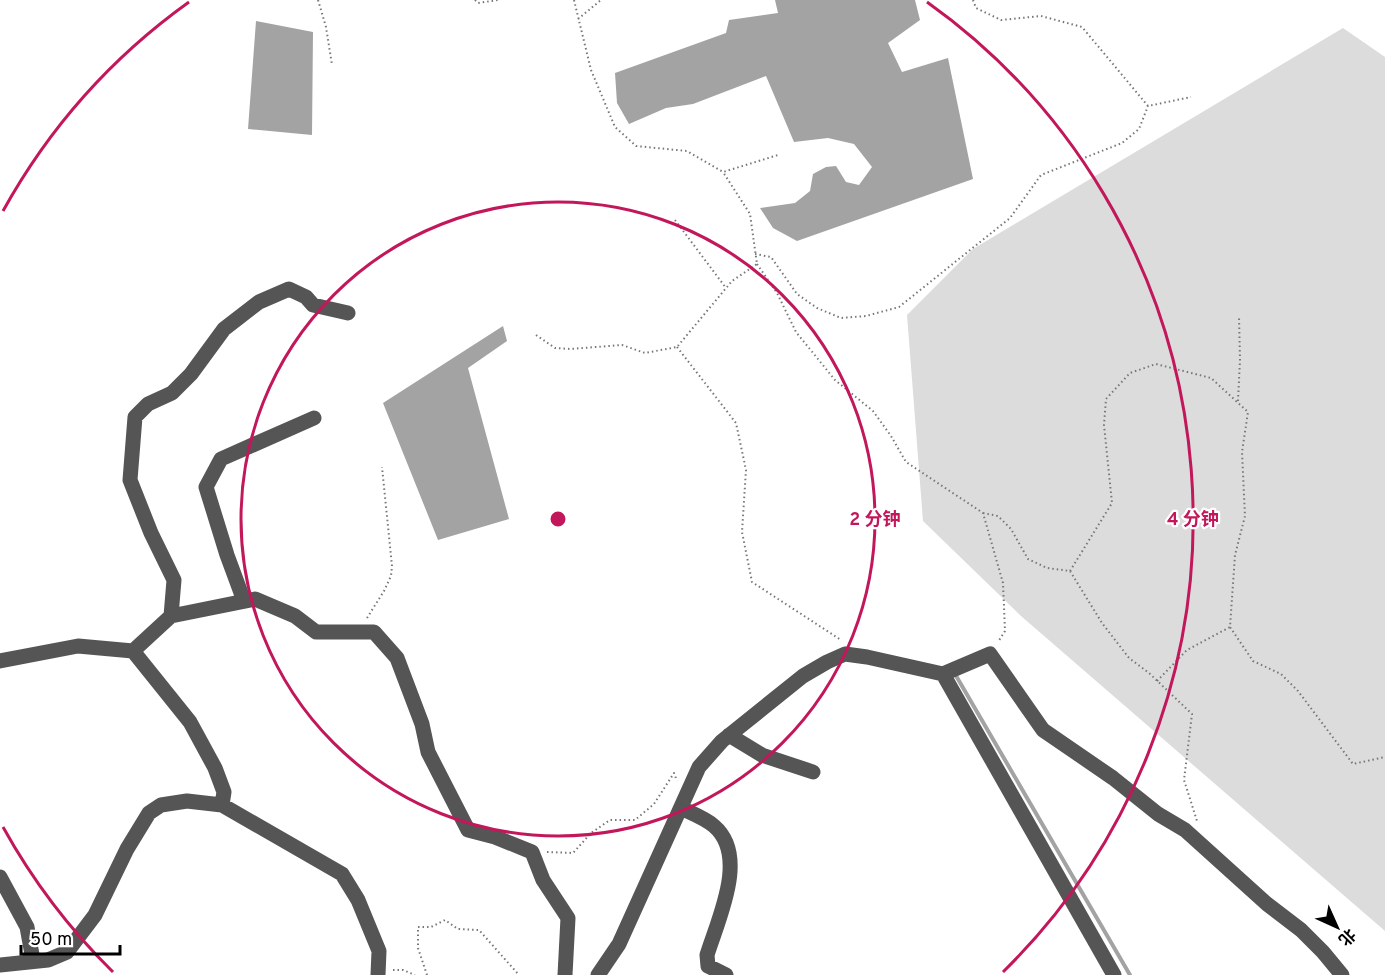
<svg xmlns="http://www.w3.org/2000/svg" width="1385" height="975" font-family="Overpass,'Noto Sans SC',sans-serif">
	<rect width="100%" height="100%" fill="#fff"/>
	<path fill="#dcdcdc" d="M 1343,28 L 1385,57 L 1385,931 L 1021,616 L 923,521 L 907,315 L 973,249 Z"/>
	<path fill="#a3a3a3" d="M 775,0 L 915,0 L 920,20 L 888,43 L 902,72 L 948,58 L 973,179 L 797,241 L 773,228 L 760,208 L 795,203 L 810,191 L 813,174 L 826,167 L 836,166 L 846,182 L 859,185 L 872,167 L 854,144 L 828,138 L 794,142 L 766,76 L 693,104 L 666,108 L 629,124 L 617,103 L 615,73 L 726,33 L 729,20 L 778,13 Z
		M 256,21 L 313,32 L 312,135 L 248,129 Z
		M 503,326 L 507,341 L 468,368 L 509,519 L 438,540 L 383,403 Z"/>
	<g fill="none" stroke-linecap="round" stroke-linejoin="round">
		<path stroke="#a3a3a3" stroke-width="4" d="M 955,674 L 1130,975"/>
		<path stroke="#777" stroke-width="2" stroke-dasharray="1.5 3" stroke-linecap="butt" d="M 318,0 L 326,27 L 332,65
			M 475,0 L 478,3 L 498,0
			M 574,0 L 591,70 L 615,127 L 636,146 L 687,151 L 723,172 L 778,155
			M 973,0 L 976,8 L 1001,20 L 1041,16 L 1082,27 L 1148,106 L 1191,97
			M 578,19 L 601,0
			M 675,220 L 726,288
			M 755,254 L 771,257 L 797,294 L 817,308 L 841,318 L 866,316 L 899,307 L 1010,218 L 1041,175 L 1122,143 L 1139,129 L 1148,106
			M 757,264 L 777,293 L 796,332 L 835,380 L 873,411 L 891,436 L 906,462 L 983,513 L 1003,583 L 1005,631 L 998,642
			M 536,335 L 555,348 L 570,349 L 622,345 L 645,353 L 677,347 L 732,281 L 757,264 L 750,214 L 723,172
			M 677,347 L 736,423 L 746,470 L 742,532 L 752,582 L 841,640
			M 1238,401 L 1240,360 L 1239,316
			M 983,513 L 998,516 L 1011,529 L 1028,559 L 1047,568 L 1070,571 L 1102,623 L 1129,658 L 1149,673 L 1192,714 L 1184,780 L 1197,821
			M 1070,571 L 1112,503 L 1104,425 L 1106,399 L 1130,373 L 1156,364 L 1211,378 L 1248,412 L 1242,452 L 1245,516 L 1235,555 L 1230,627 L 1253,661 L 1281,674 L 1298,691 L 1353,764 L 1385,757
			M 367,618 L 384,591 L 391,576 L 392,566 L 382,467
			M 1157,681 L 1187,650 L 1230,627
			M 547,852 L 573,853 L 591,833 L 610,820 L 635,820 L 654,804 L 674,773 L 677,781
			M 393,970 L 403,970 L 415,975
			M 427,975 L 418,948 L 418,927 L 431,927 L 445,920 L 458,929 L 479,930 L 519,975"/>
		<path stroke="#555" stroke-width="15" d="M 244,601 L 227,555 L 206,487 L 221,459 L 314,418
			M 171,616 L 174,580 L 151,533 L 130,480 L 135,417 L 148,404 L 172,393 L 191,374 L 224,329 L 259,302 L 289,289 L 306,297 L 313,305 L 348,313
			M 133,651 L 190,722 L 215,768 L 224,792 L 222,805
			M 0,661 L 78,646 L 133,651 L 171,616 L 255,599 L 295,616 L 316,632 L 374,632 L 397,658 L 422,724 L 428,752 L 468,830 L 495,837 L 532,852 L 543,880 L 568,918 L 565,975
			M 943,674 L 1114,975
			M 729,735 L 762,755 L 813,772
			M 681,808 C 691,813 705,818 714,826 C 749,856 718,919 707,955 L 708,966 L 726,975
			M 0,877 L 27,927 L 33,960
			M 0,965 L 48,960 L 67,952 L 95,915 L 127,849 L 149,813 L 161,805 L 187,801 L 222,805 L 342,874 L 358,900 L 379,951 L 378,975
			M 598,975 L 619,944 L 699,767 L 722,741 L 803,676 L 827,662 L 845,654 L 867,657 L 943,674 L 990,654 L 1043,730 L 1113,778 L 1158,814 L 1185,830 L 1267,904 L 1301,930 L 1323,952 L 1342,975"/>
	</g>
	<g fill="none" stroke="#c2185b" stroke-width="3">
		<circle cx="558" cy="519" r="317"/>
		<path d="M113 972A635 635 0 0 1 3 827M3 211A635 635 0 0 1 189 2M927 2A635 635 0 0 1 1003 972"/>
	</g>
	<circle cx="558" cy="519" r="9" fill="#c2185b" stroke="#fff" stroke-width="3"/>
	<g font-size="18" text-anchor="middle" font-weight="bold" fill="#c2185b" stroke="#fff" stroke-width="4.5" stroke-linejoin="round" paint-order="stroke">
		<text x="875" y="525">2 分钟</text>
		<text x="1193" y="525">4 分钟</text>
	</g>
	<g transform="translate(1337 927) rotate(135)" stroke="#ffffff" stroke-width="4.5" paint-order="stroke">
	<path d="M0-4.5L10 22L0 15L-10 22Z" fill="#000000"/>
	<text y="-9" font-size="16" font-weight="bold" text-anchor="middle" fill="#000000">北</text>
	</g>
	<path d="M21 945v9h99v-9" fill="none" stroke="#000000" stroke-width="3"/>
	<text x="30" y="945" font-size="18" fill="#000000" stroke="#ffffff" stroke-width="4.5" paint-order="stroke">50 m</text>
</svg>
